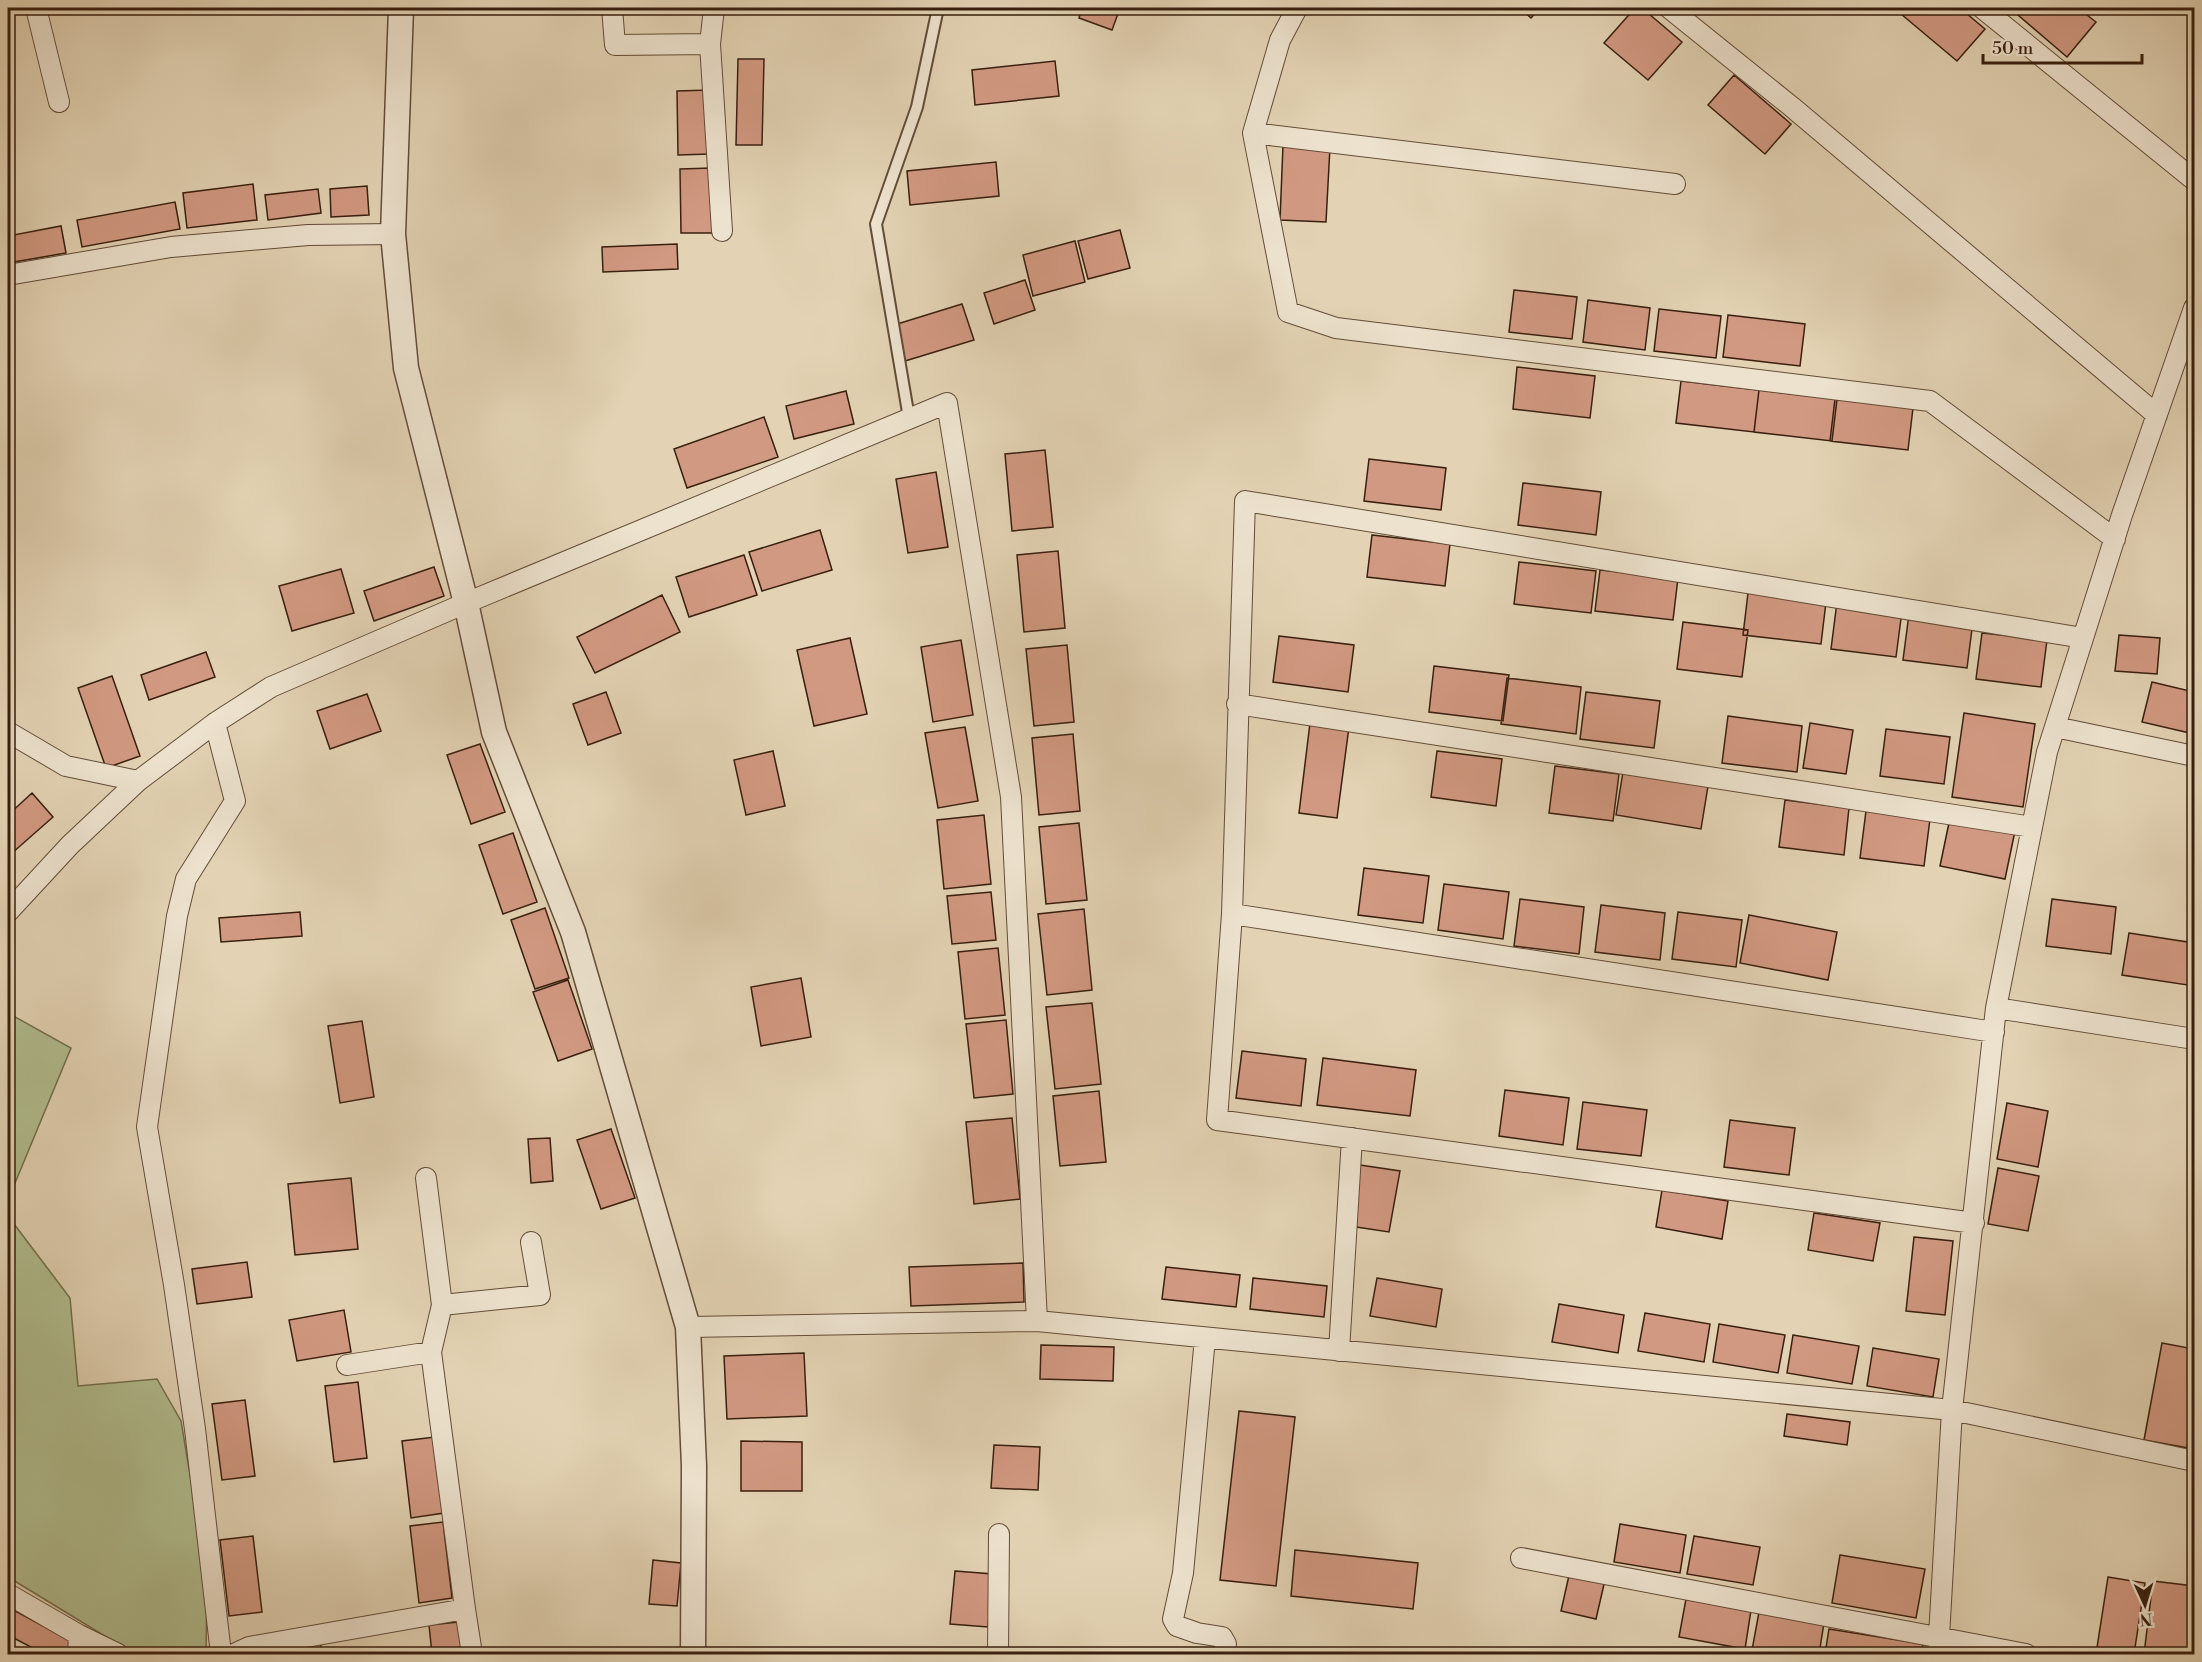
<svg xmlns="http://www.w3.org/2000/svg" width="2202" height="1662" font-family="'Libre Bodoni',serif">
	<rect width="100%" height="100%" fill="#e3d3b4"/>
	<filter id="stains"><feTurbulence type="fractalNoise" baseFrequency=".00333" numOctaves="4"/><feColorMatrix values="0 0 0 0 .2 0 0 0 0 .09 0 0 0 0 .02 0 0 0 .5 -.17"/></filter>
	<radialGradient id="worn" r=".72"><stop offset=".6" stop-color="#630" stop-opacity="0"/><stop offset="1" stop-color="#630" stop-opacity=".3"/></radialGradient>
	<path fill="#b1bd8f" stroke="#746e4e" stroke-width="1.5" d="M 8,1013 L 71,1048 L 8,1200 Z
		M 8,1216 L 70,1298 L 78,1386 L 157,1379 L 181,1421 L 207,1576 L 206,1654 L 126,1649 L 8,1577 Z"/>
	<path fill="#d29982" stroke="#381f0e" stroke-width="1.5" d="M 1082,8 L 1120,8 L 1112,30 L 1079,18 Z
		M 1520,8 L 1540,8 L 1531,18 Z
		M 1635,8 L 1642,8 L 1682,42 L 1648,80 L 1604,43 Z
		M 1907,8 L 1960,8 L 1985,29 L 1957,61 L 1901,14 Z
		M 2014,8 L 2078,8 L 2096,22 L 2067,57 L 2012,10 Z
		M 738,59 L 764,59 L 762,145 L 736,145 Z
		M 1055,61 L 1059,96 L 975,105 L 972,70 Z
		M 1734,75 L 1791,124 L 1765,154 L 1708,105 Z
		M 709,90 L 710,154 L 678,155 L 677,91 Z
		M 1283,145 L 1330,147 L 1326,222 L 1280,220 Z
		M 996,162 L 999,196 L 910,205 L 907,171 Z
		M 711,168 L 712,233 L 681,233 L 680,169 Z
		M 253,184 L 257,220 L 187,228 L 183,193 Z
		M 367,186 L 369,215 L 331,217 L 330,189 Z
		M 318,189 L 321,213 L 268,220 L 265,195 Z
		M 175,202 L 180,229 L 82,247 L 77,220 Z
		M 61,226 L 66,253 L 8,263 L 8,236 Z
		M 1120,230 L 1130,268 L 1088,279 L 1078,241 Z
		M 1075,241 L 1085,282 L 1033,296 L 1023,255 Z
		M 677,244 L 678,269 L 603,272 L 602,247 Z
		M 1025,280 L 1035,310 L 994,324 L 984,293 Z
		M 1514,290 L 1577,297 L 1572,339 L 1509,332 Z
		M 1588,300 L 1650,308 L 1645,350 L 1583,342 Z
		M 962,304 L 974,340 L 905,361 L 894,325 Z
		M 1659,309 L 1721,316 L 1716,358 L 1654,351 Z
		M 1728,315 L 1805,324 L 1800,366 L 1723,357 Z
		M 1517,367 L 1595,376 L 1590,418 L 1513,409 Z
		M 1681,381 L 1759,390 L 1754,432 L 1676,423 Z
		M 1759,390 L 1837,399 L 1832,441 L 1754,432 Z
		M 846,391 L 854,424 L 794,439 L 786,406 Z
		M 1835,399 L 1913,408 L 1908,450 L 1830,441 Z
		M 764,417 L 778,457 L 687,488 L 674,449 Z
		M 1045,450 L 1053,527 L 1012,531 L 1005,454 Z
		M 1369,459 L 1446,468 L 1441,510 L 1364,501 Z
		M 936,472 L 948,547 L 908,553 L 896,479 Z
		M 1523,483 L 1601,492 L 1596,535 L 1518,525 Z
		M 820,530 L 832,570 L 762,591 L 749,552 Z
		M 1372,535 L 1450,544 L 1445,586 L 1367,577 Z
		M 1058,551 L 1065,628 L 1024,632 L 1017,555 Z
		M 744,555 L 757,595 L 689,617 L 676,577 Z
		M 1519,562 L 1596,571 L 1591,613 L 1514,604 Z
		M 434,567 L 444,596 L 374,621 L 364,591 Z
		M 341,569 L 354,613 L 292,631 L 279,586 Z
		M 1600,570 L 1678,578 L 1673,620 L 1595,611 Z
		M 1748,593 L 1826,602 L 1821,644 L 1743,635 Z
		M 662,595 L 680,632 L 595,673 L 577,637 Z
		M 1837,602 L 1902,611 L 1896,657 L 1831,649 Z
		M 1909,614 L 1973,621 L 1967,668 L 1903,660 Z
		M 1683,622 L 1748,630 L 1742,677 L 1677,669 Z
		M 1982,633 L 2047,640 L 2041,687 L 1976,679 Z
		M 2119,635 L 2160,638 L 2157,674 L 2115,671 Z
		M 1279,636 L 1354,645 L 1348,692 L 1273,682 Z
		M 850,638 L 867,714 L 814,726 L 797,650 Z
		M 961,640 L 973,715 L 933,722 L 921,647 Z
		M 1067,645 L 1074,722 L 1034,726 L 1026,649 Z
		M 206,652 L 215,677 L 149,700 L 141,675 Z
		M 1434,666 L 1509,675 L 1503,721 L 1429,712 Z
		M 112,676 L 140,756 L 106,768 L 78,688 Z
		M 1507,678 L 1581,687 L 1576,734 L 1501,724 Z
		M 2152,682 L 2194,692 L 2194,734 L 2142,722 Z
		M 606,692 L 621,733 L 588,745 L 573,704 Z
		M 1586,692 L 1660,701 L 1654,748 L 1580,739 Z
		M 367,694 L 381,731 L 330,749 L 317,711 Z
		M 1964,713 L 2035,724 L 2023,807 L 1952,797 Z
		M 1728,716 L 1802,726 L 1797,772 L 1722,763 Z
		M 1310,723 L 1349,727 L 1337,818 L 1299,813 Z
		M 1810,723 L 1853,730 L 1846,774 L 1803,768 Z
		M 965,727 L 978,801 L 938,808 L 925,733 Z
		M 1886,729 L 1950,737 L 1944,784 L 1880,776 Z
		M 1073,734 L 1080,811 L 1039,815 L 1032,738 Z
		M 480,744 L 505,812 L 471,824 L 447,755 Z
		M 773,751 L 785,806 L 746,815 L 734,760 Z
		M 1437,751 L 1502,759 L 1496,806 L 1431,797 Z
		M 1555,766 L 1619,774 L 1613,821 L 1549,813 Z
		M 1623,772 L 1708,786 L 1701,829 L 1616,815 Z
		M 32,793 L 53,817 L 11,854 L 8,850 L 8,815 Z
		M 1785,800 L 1849,808 L 1844,855 L 1779,847 Z
		M 1866,811 L 1930,819 L 1924,866 L 1860,858 Z
		M 984,815 L 991,884 L 944,889 L 937,820 Z
		M 1950,818 L 2015,831 L 2005,879 L 1940,866 Z
		M 1079,823 L 1087,900 L 1046,904 L 1039,827 Z
		M 513,833 L 537,902 L 503,914 L 479,845 Z
		M 1364,868 L 1429,876 L 1423,923 L 1358,915 Z
		M 1444,884 L 1509,892 L 1503,939 L 1438,930 Z
		M 991,892 L 996,940 L 952,944 L 947,896 Z
		M 1520,899 L 1584,907 L 1579,954 L 1514,946 Z
		M 2052,899 L 2116,907 L 2111,954 L 2046,946 Z
		M 1601,905 L 1665,913 L 1660,960 L 1595,952 Z
		M 545,908 L 569,978 L 535,989 L 511,920 Z
		M 1084,909 L 1092,990 L 1047,995 L 1038,914 Z
		M 300,912 L 302,936 L 221,942 L 219,918 Z
		M 1678,912 L 1742,920 L 1736,967 L 1672,959 Z
		M 1749,915 L 1837,932 L 1828,980 L 1740,963 Z
		M 2129,933 L 2194,943 L 2194,986 L 2122,975 Z
		M 998,948 L 1005,1015 L 965,1019 L 958,952 Z
		M 801,978 L 811,1037 L 761,1046 L 751,987 Z
		M 568,980 L 592,1049 L 558,1061 L 533,992 Z
		M 1092,1003 L 1101,1084 L 1055,1089 L 1046,1007 Z
		M 1006,1020 L 1013,1094 L 974,1098 L 966,1024 Z
		M 362,1021 L 374,1097 L 340,1103 L 328,1026 Z
		M 1242,1051 L 1306,1059 L 1301,1106 L 1236,1098 Z
		M 1323,1058 L 1416,1070 L 1410,1116 L 1317,1105 Z
		M 1505,1090 L 1569,1098 L 1563,1145 L 1499,1136 Z
		M 1099,1091 L 1106,1162 L 1060,1166 L 1053,1096 Z
		M 1583,1102 L 1647,1110 L 1641,1156 L 1577,1149 Z
		M 2007,1103 L 2048,1111 L 2038,1167 L 1997,1159 Z
		M 1012,1118 L 1020,1199 L 974,1204 L 966,1122 Z
		M 1730,1120 L 1795,1128 L 1789,1175 L 1724,1167 Z
		M 611,1129 L 635,1198 L 601,1209 L 577,1140 Z
		M 550,1138 L 553,1181 L 531,1183 L 528,1139 Z
		M 1360,1165 L 1400,1171 L 1389,1232 L 1350,1226 Z
		M 1998,1168 L 2039,1176 L 2028,1231 L 1988,1224 Z
		M 351,1178 L 358,1249 L 295,1255 L 288,1184 Z
		M 1662,1190 L 1728,1201 L 1722,1239 L 1656,1227 Z
		M 1814,1213 L 1880,1223 L 1873,1261 L 1808,1250 Z
		M 1914,1237 L 1953,1241 L 1945,1315 L 1906,1311 Z
		M 247,1262 L 252,1297 L 197,1304 L 192,1269 Z
		M 1023,1263 L 1024,1302 L 911,1306 L 909,1267 Z
		M 1166,1267 L 1240,1275 L 1236,1307 L 1162,1299 Z
		M 1253,1278 L 1327,1286 L 1324,1317 L 1250,1309 Z
		M 1377,1278 L 1442,1289 L 1436,1327 L 1370,1316 Z
		M 1559,1304 L 1624,1315 L 1618,1353 L 1552,1342 Z
		M 344,1310 L 351,1352 L 297,1361 L 289,1320 Z
		M 1645,1313 L 1710,1324 L 1704,1362 L 1638,1351 Z
		M 1719,1324 L 1785,1335 L 1778,1373 L 1713,1362 Z
		M 1793,1335 L 1859,1346 L 1852,1384 L 1787,1373 Z
		M 2162,1343 L 2194,1349 L 2194,1449 L 2144,1440 Z
		M 1041,1345 L 1114,1347 L 1113,1381 L 1040,1379 Z
		M 1873,1348 L 1939,1359 L 1933,1397 L 1867,1386 Z
		M 804,1353 L 807,1416 L 727,1419 L 724,1356 Z
		M 358,1382 L 367,1458 L 334,1462 L 325,1386 Z
		M 245,1400 L 255,1476 L 222,1480 L 212,1404 Z
		M 1239,1411 L 1295,1417 L 1276,1586 L 1220,1580 Z
		M 1787,1414 L 1850,1422 L 1847,1445 L 1784,1436 Z
		M 435,1437 L 444,1513 L 411,1518 L 402,1441 Z
		M 741,1441 L 802,1442 L 802,1491 L 741,1491 Z
		M 994,1445 L 1040,1447 L 1038,1490 L 991,1488 Z
		M 443,1522 L 452,1598 L 419,1603 L 410,1526 Z
		M 1620,1524 L 1686,1535 L 1680,1573 L 1614,1562 Z
		M 253,1536 L 262,1612 L 229,1616 L 220,1540 Z
		M 1694,1536 L 1760,1547 L 1753,1585 L 1687,1574 Z
		M 1295,1550 L 1418,1563 L 1413,1609 L 1291,1596 Z
		M 1840,1555 L 1925,1569 L 1916,1618 L 1832,1603 Z
		M 653,1560 L 681,1563 L 677,1606 L 649,1604 Z
		M 955,1571 L 993,1574 L 988,1627 L 950,1624 Z
		M 1570,1571 L 1605,1580 L 1596,1619 L 1561,1611 Z
		M 2108,1577 L 2145,1583 L 2134,1654 L 2096,1654 Z
		M 2153,1581 L 2194,1586 L 2194,1654 L 2144,1654 Z
		M 1686,1599 L 1751,1610 L 1745,1649 L 1679,1637 Z
		M 8,1607 L 73,1642 L 66,1654 L 44,1654 L 8,1635 Z
		M 1759,1612 L 1824,1623 L 1819,1654 L 1780,1654 L 1752,1650 Z
		M 459,1622 L 463,1654 L 432,1654 L 429,1625 Z
		M 1829,1629 L 1923,1644 L 1921,1654 L 1825,1654 Z
		M 319,1639 L 323,1654 L 266,1654 Z"/>
	<g fill="none" stroke-linecap="round" stroke-linejoin="round">
		<defs>
			<path id="service" d="M 909,418 L 876,224 L 917,107 L 938,8"/>
			<path id="minor" d="M 36,8 L 59,102
				M 612,8 L 615,45 L 710,44 L 714,8
				M 1669,8 L 1792,107 L 2157,415
				M 1982,8 L 2194,180
				M 710,44 L 722,231
				M 1253,133 L 1280,40 L 1297,8
				M 1675,184 L 1253,133 L 1288,312 L 1336,328 L 1930,401 L 2115,539
				M 8,275 L 171,247 L 308,235 L 393,234
				M 1237,704 L 2032,827
				M 215,723 L 235,801 L 186,879 L 177,916 L 147,1127 L 174,1285 L 195,1429 L 221,1654
				M 2055,727 L 2194,756
				M 8,732 L 66,766 L 138,781
				M 8,912 L 70,845 L 138,781 L 215,723 L 271,687 L 466,603 L 947,403 L 1011,797 L 1037,1321
				M 1232,914 L 1245,501 L 2083,638
				M 1996,1008 L 2194,1039
				M 426,1178 L 442,1305 L 431,1352
				M 1974,1223 L 1217,1120 L 1232,914 L 1994,1032
				M 442,1305 L 540,1295 L 531,1242
				M 688,1327 L 1037,1321 L 1952,1410 L 2194,1461
				M 1205,1338 L 1183,1573 L 1173,1619 L 1177,1626 L 1197,1633 L 1222,1637 L 1226,1644 L 1224,1654
				M 1339,1351 L 1352,1138
				M 347,1365 L 431,1352 L 465,1609
				M 1521,1558 L 2026,1654
				M 8,1594 L 79,1635 L 118,1654
				M 78,1654 L 79,1635
				M 234,1654 L 249,1647 L 465,1609 L 472,1654
				M 998,1654 L 999,1534
				M 1938,1654 L 1952,1410 L 1996,1008 L 2047,752 L 2122,515 L 2194,308"/>
			<path id="tertiary" d="M 401,8 L 393,234 L 406,368 L 466,603 L 494,732 L 573,932 L 688,1327 L 694,1466 L 693,1654"/>
		</defs>
		<use href="#service" stroke="#634c38" stroke-width="14"/>
		<use href="#minor" stroke="#634c38" stroke-width="22"/>
		<use href="#tertiary" stroke="#634c38" stroke-width="27"/>
		<use href="#service" stroke="#ede2ce" stroke-width="10"/>
		<use href="#minor" stroke="#ede2ce" stroke-width="20"/>
		<use href="#tertiary" stroke="#ede2ce" stroke-width="24"/>
	</g>
	<rect width="2202" height="1662" fill="none" stroke="#e3d3b4" stroke-width="30"/>
	<rect x="9" y="9" width="2184" height="1644" fill="none" stroke="#381f0e" stroke-width="3"/>
	<rect x="15" y="15" width="2172" height="1632" fill="none" stroke="#381f0e" stroke-width="1.5"/>
	<g transform="translate(2145 1605) rotate(176)" stroke="#ede2ce" stroke-width="4.5" paint-order="stroke">
	<path d="M0-4.5L10 22L0 15L-10 22Z" fill="#381f0e"/>
	<text y="-9" font-size="16" font-weight="bold" text-anchor="middle" fill="#381f0e">N</text>
	</g>
	<path d="M1983 54v9h159v-9" fill="none" stroke="#381f0e" stroke-width="3"/>
	<text x="1992" y="54" font-size="18" fill="#381f0e" stroke="#ede2ce" stroke-width="4.5" paint-order="stroke">50 m</text>
	<rect width="100%" height="100%" filter="url(#stains)"/>
	<rect width="100%" height="100%" fill="url(#worn)"/>
</svg>
